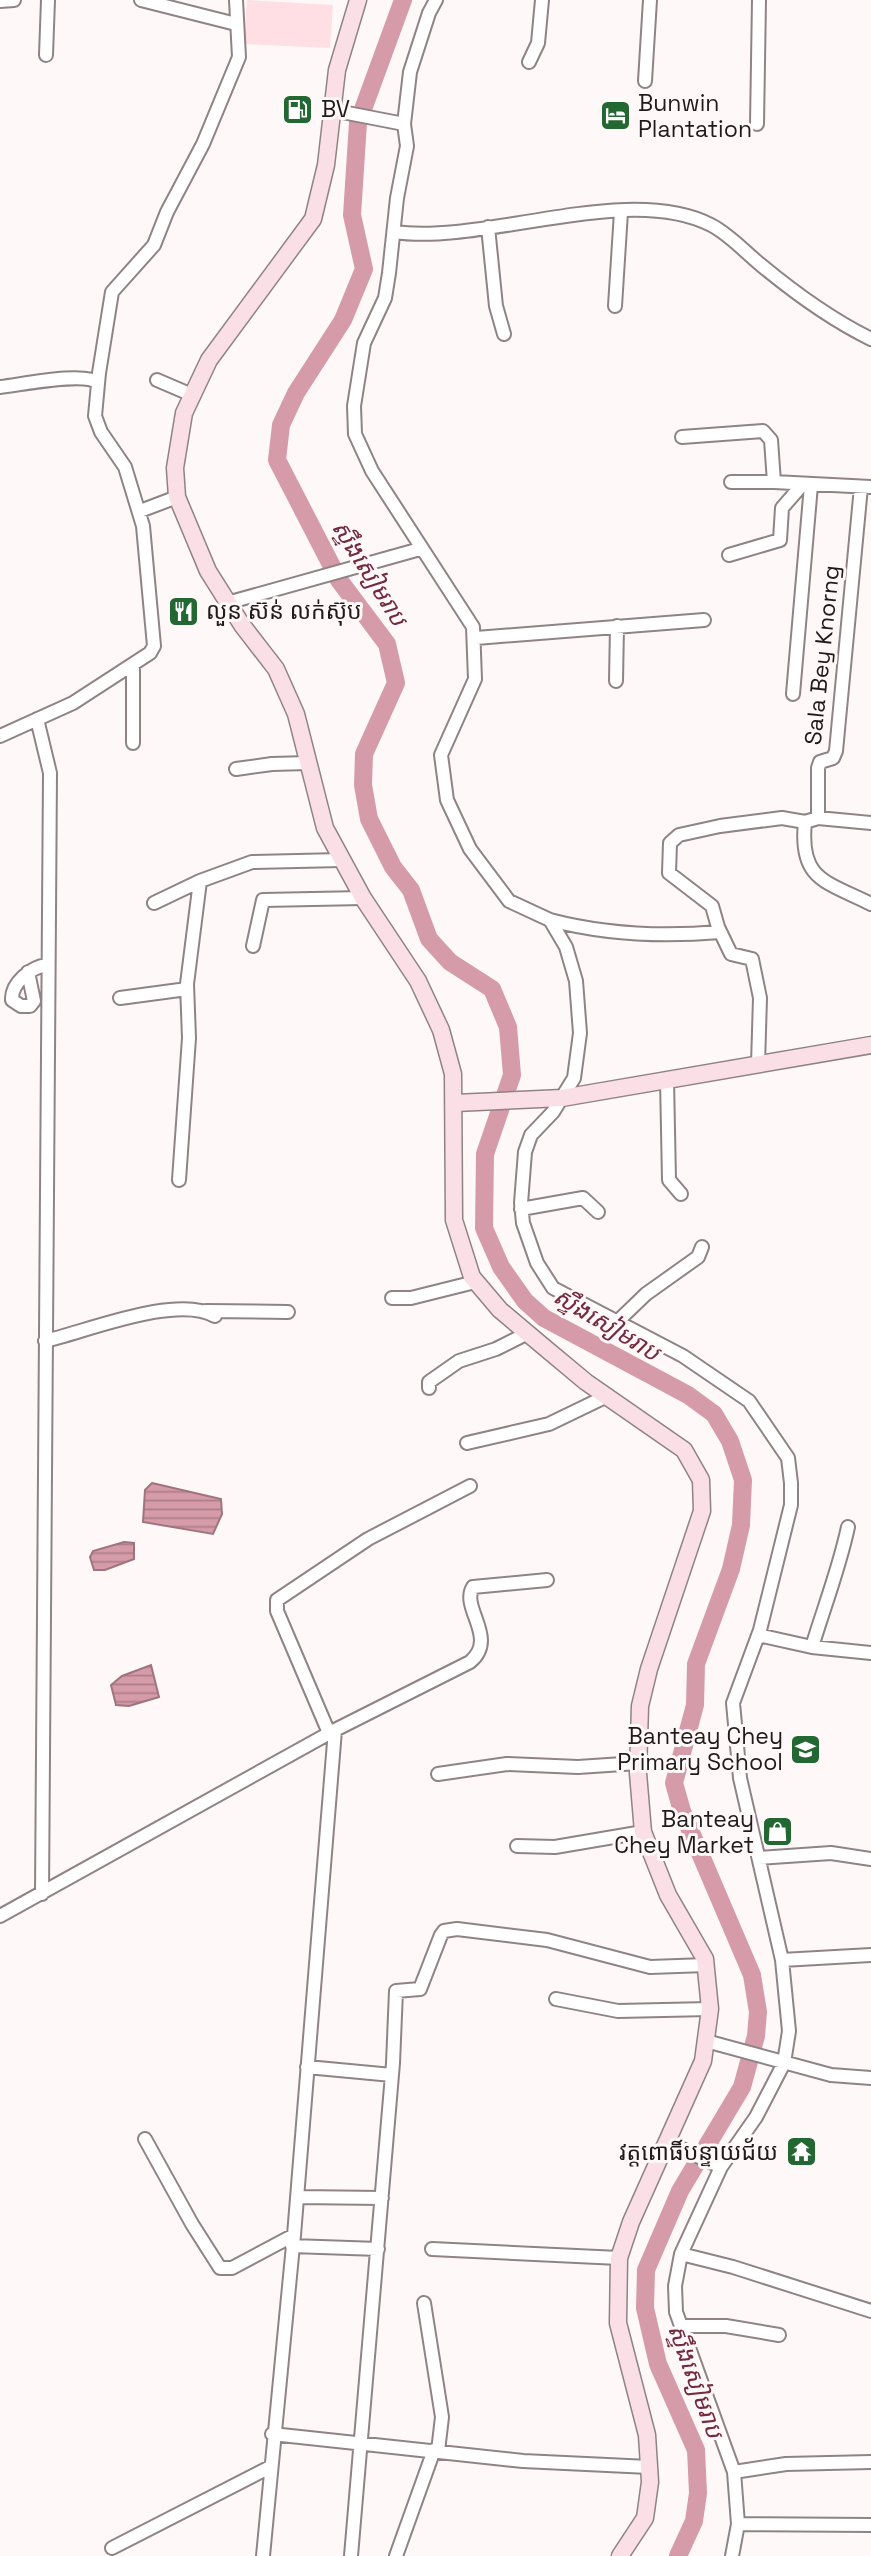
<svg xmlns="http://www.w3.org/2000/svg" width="871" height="2556" font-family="'Space Grotesk','Noto Sans Khmer',sans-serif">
	<defs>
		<pattern id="water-rules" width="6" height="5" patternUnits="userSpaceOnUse" patternTransform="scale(1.75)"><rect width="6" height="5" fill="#d69ba8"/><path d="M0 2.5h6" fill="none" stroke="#ad7e88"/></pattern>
	</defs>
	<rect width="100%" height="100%" fill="#fef8f9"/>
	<path fill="#ffdee4" d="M 247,0 L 333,5 L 330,48 L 244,44 Z"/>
	<path fill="url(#water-rules)" stroke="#9f747e" stroke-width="2" d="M 152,1483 L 221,1499 L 222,1514 L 213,1534 L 143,1522 L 145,1490 Z
		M 124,1542 L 134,1543 L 134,1559 L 105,1570 L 94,1570 L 90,1557 L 93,1551 Z
		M 151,1665 L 159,1697 L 129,1706 L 116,1705 L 111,1685 L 122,1676 Z"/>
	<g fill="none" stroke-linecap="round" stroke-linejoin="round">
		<path stroke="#d69ba8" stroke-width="18" d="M 403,0 L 358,123 L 352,215 L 364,269 L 343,320 L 296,393 L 281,425 L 277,460 L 339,580 L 387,644 L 396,683 L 364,754 L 363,785 L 369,819 L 393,867 L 411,890 L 429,939 L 450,962 L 492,989 L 508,1027 L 512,1075 L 485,1154 L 484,1228 L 501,1267 L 525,1301 L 544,1318 L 688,1395 L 714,1414 L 730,1441 L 743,1480 L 741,1525 L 731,1569 L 696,1664 L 695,1705 L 674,1783 L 682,1811 L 752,1975 L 758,2012 L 756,2036 L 742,2087 L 680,2191 L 646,2270 L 645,2308 L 658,2364 L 696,2450 L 698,2493 L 694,2521 L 678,2556"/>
		<defs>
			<path id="street" d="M 141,0 L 236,24
				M 436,0 L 429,13 L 410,72 L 404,124 L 407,146 L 397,198 L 389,273 L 385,298 L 364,343 L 354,406 L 355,434 L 372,471 L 473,627 L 475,679 L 441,755 L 447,800 L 470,849 L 509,901 L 550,920 L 566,947 L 576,981 L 580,1033 L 574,1078 L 553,1112 L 531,1135 L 525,1152 L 521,1203 L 523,1223 L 537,1263 L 553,1288 L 683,1356 L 749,1401 L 788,1458 L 791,1483 L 791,1505 L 760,1630 L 733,1703 L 740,1778 L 782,1960 L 789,2031 L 784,2063 L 756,2117 L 721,2167 L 681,2254 L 675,2286 L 676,2312 L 734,2472 L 738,2524 L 732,2556
				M 0,1 L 14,0
				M 46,55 L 48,0
				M 529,62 L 538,43 L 542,0
				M 645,81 L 650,0
				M 332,110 L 404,124
				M 757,124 L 759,0
				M 488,227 L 496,306 L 504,334
				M 394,232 C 486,245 627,182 711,225 C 729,234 745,252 761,265 C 796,294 830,319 871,339
				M 615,306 L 621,212
				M 157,380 L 192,395
				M 0,387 C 20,385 85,371 98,383
				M 682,437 L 763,431 L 771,440 L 774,482 L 871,487
				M 731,482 L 774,482
				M 140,511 L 177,497
				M 729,555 L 780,540 L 782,508 L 802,485
				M 227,603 L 420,549
				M 476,638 L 704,620
				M 133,665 L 133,743
				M 616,681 L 617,626
				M 793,694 L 811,485
				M 37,719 L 50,773 L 42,1894
				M 0,736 L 73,703 L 150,653 L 154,646 L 143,526 L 125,467 L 101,432 L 95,416 L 99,373 L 112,292 L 154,245 L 167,212 L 203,144 L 239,57 L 236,0
				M 236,769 L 272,764 L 308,763
				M 818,818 L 818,768 L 820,762 L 833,758 L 836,751 L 861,487
				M 805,822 C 799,879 824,881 871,904
				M 154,903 L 200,881
				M 550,920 C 607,935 663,937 720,932
				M 253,946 L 263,900 L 363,898
				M 28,972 L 34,1001 L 30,1006 L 21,1006 L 12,1000 C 11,983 31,967 47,965
				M 120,998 L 187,989
				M 758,1064 L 760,998 L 752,959 L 731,954 L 718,927 L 712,906 L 669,873 L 670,843 L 679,835 L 720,826 L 782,818 L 805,822 L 818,818 L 871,823
				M 667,1079 L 669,1180 L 681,1194
				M 179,1180 L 189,1038 L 187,984 L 200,881 L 252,862 L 341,860
				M 521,1209 L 583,1198 L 598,1212
				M 392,1298 L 411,1298 L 475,1282
				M 206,1311 L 288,1312
				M 618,1321 L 646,1294 L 698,1257 L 702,1247
				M 45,1341 C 88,1331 177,1294 215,1316
				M 429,1388 L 429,1382 L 459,1361 L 496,1349 L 528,1333
				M 467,1443 L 549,1424 L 607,1396
				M 758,1635 L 812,1647 L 871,1653
				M 812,1647 C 824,1607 839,1569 848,1527
				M 329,1733 L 277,1611 L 277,1600 L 368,1539 L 470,1486
				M 438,1774 L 507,1764 L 578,1767 L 638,1763
				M 517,1846 L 555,1847 L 643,1832
				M 759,1858 L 831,1853 L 871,1859
				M 0,1916 L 335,1730 L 470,1662 C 499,1638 460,1608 473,1587 L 547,1580
				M 782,1960 L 871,1955
				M 556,1999 L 618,2011 L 710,2009
				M 706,2041 L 831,2075 L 871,2078
				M 307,2067 L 392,2075
				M 145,2139 L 192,2224 L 220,2268 L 232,2268 L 294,2235
				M 667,2142 L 721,2167
				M 297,2197 L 382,2198
				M 292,2246 L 378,2249
				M 432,2249 L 619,2258
				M 681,2254 L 733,2267 L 871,2311
				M 424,2303 L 442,2417 L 438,2451
				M 681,2326 L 726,2326 L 779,2335
				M 272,2434 L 523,2461 L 649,2467
				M 734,2472 L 786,2464 L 871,2462
				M 738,2524 L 871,2525
				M 112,2548 L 270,2467
				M 263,2556 L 294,2235 L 335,1730
				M 351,2556 L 393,2063 L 396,1991 L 420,1989 L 441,1935 L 444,1931 L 457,1929 L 547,1940 L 650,1967 L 706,1965
				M 396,2556 L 434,2450"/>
			<path id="secondary" d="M 358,0 L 337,70 L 326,165 L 313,219 L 209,360 L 184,413 L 175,468 L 177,497 L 208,571 L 242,625 L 276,669 L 296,714 L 325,828 L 363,898 L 418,981 L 441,1030 L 453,1074 L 454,1220 L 472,1277 L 500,1310 L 544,1347 L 586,1382 L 684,1450 L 701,1480 L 702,1511 L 649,1669 L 640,1706 L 638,1773 L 643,1832 L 668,1895 L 705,1959 L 710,2009 L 703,2061 L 631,2222 L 619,2258 L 618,2323 L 647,2435 L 650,2482 L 645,2518 L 620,2556
				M 455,1103 L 562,1098 L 871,1045"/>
		</defs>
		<use href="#street" stroke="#8f8385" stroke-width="16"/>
		<use href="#secondary" stroke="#8f8385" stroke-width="19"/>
		<use href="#street" stroke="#fff" stroke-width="12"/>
		<use href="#secondary" stroke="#fbdfe6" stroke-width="16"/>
	</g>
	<defs>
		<symbol id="fuel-square" viewBox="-11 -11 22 22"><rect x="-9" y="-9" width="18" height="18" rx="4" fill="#236732" stroke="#fef8f9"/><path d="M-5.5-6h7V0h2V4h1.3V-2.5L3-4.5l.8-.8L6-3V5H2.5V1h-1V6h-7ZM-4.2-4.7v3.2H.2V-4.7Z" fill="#fff"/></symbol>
		<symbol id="hotel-square" viewBox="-11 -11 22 22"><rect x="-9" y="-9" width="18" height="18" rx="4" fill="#236732" stroke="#fef8f9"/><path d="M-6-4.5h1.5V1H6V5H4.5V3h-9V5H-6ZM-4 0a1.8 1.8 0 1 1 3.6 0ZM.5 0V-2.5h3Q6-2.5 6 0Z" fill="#fff"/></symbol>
		<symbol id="restaurant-square" viewBox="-11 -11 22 22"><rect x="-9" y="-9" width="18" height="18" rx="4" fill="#236732" stroke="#fef8f9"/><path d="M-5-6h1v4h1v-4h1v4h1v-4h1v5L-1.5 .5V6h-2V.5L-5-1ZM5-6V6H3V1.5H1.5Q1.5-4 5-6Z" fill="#fff"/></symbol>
		<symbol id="school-square" viewBox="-11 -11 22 22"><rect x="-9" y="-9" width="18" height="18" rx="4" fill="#236732" stroke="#fef8f9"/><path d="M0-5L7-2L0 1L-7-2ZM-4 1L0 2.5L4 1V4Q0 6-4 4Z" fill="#fff"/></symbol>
		<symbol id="shop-square" viewBox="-11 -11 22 22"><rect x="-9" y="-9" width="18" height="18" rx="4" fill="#236732" stroke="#fef8f9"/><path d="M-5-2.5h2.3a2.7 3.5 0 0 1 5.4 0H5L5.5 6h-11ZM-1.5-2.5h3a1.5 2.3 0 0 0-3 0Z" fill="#fff"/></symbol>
		<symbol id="temple-square" viewBox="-11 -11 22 22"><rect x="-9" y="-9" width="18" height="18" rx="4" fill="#236732" stroke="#fef8f9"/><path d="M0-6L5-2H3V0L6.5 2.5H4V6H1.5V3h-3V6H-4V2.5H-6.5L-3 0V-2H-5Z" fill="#fff"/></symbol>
	</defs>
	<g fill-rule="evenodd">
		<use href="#fuel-square" x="280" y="92" width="35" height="35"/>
		<use href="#hotel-square" x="598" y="98" width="35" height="35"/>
		<use href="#restaurant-square" x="166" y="594" width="35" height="35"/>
		<use href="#school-square" x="788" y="1732" width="35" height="35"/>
		<use href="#shop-square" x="760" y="1814" width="35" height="35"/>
		<use href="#temple-square" x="784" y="2134" width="35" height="35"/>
	</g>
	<g text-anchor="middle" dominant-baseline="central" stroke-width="6" stroke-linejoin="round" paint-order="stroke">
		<g font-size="23" fill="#1f1a1b" stroke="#fef8f9" text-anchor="start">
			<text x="638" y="103">Bunwin<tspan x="638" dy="26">Plantation</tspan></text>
			<text x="321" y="109">BV</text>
			<text x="206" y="611">លួន ស៊ន់ លក់ស៊ុប</text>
			<text x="783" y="1736" text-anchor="end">Banteay Chey<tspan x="783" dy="26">Primary School</tspan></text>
			<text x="754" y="1819" text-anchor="end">Banteay<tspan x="754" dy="26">Chey Market</tspan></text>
			<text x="778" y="2152" text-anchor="end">វត្តពោធិ៍បន្ទាយជ័យ</text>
		</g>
		<g font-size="23" fill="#1f1a1b" stroke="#fef8f9">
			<text transform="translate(822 655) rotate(-84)">Sala Bey Knorng</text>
		</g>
		<g font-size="24" font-style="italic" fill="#722b3f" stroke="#fef8f9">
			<text transform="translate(370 573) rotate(58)">ស្ទឹងសៀមរាប</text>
			<text transform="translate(607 1324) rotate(31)">ស្ទឹងសៀមរាប</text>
			<text transform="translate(696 2381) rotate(70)">ស្ទឹងសៀមរាប</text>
		</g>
	</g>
</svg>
